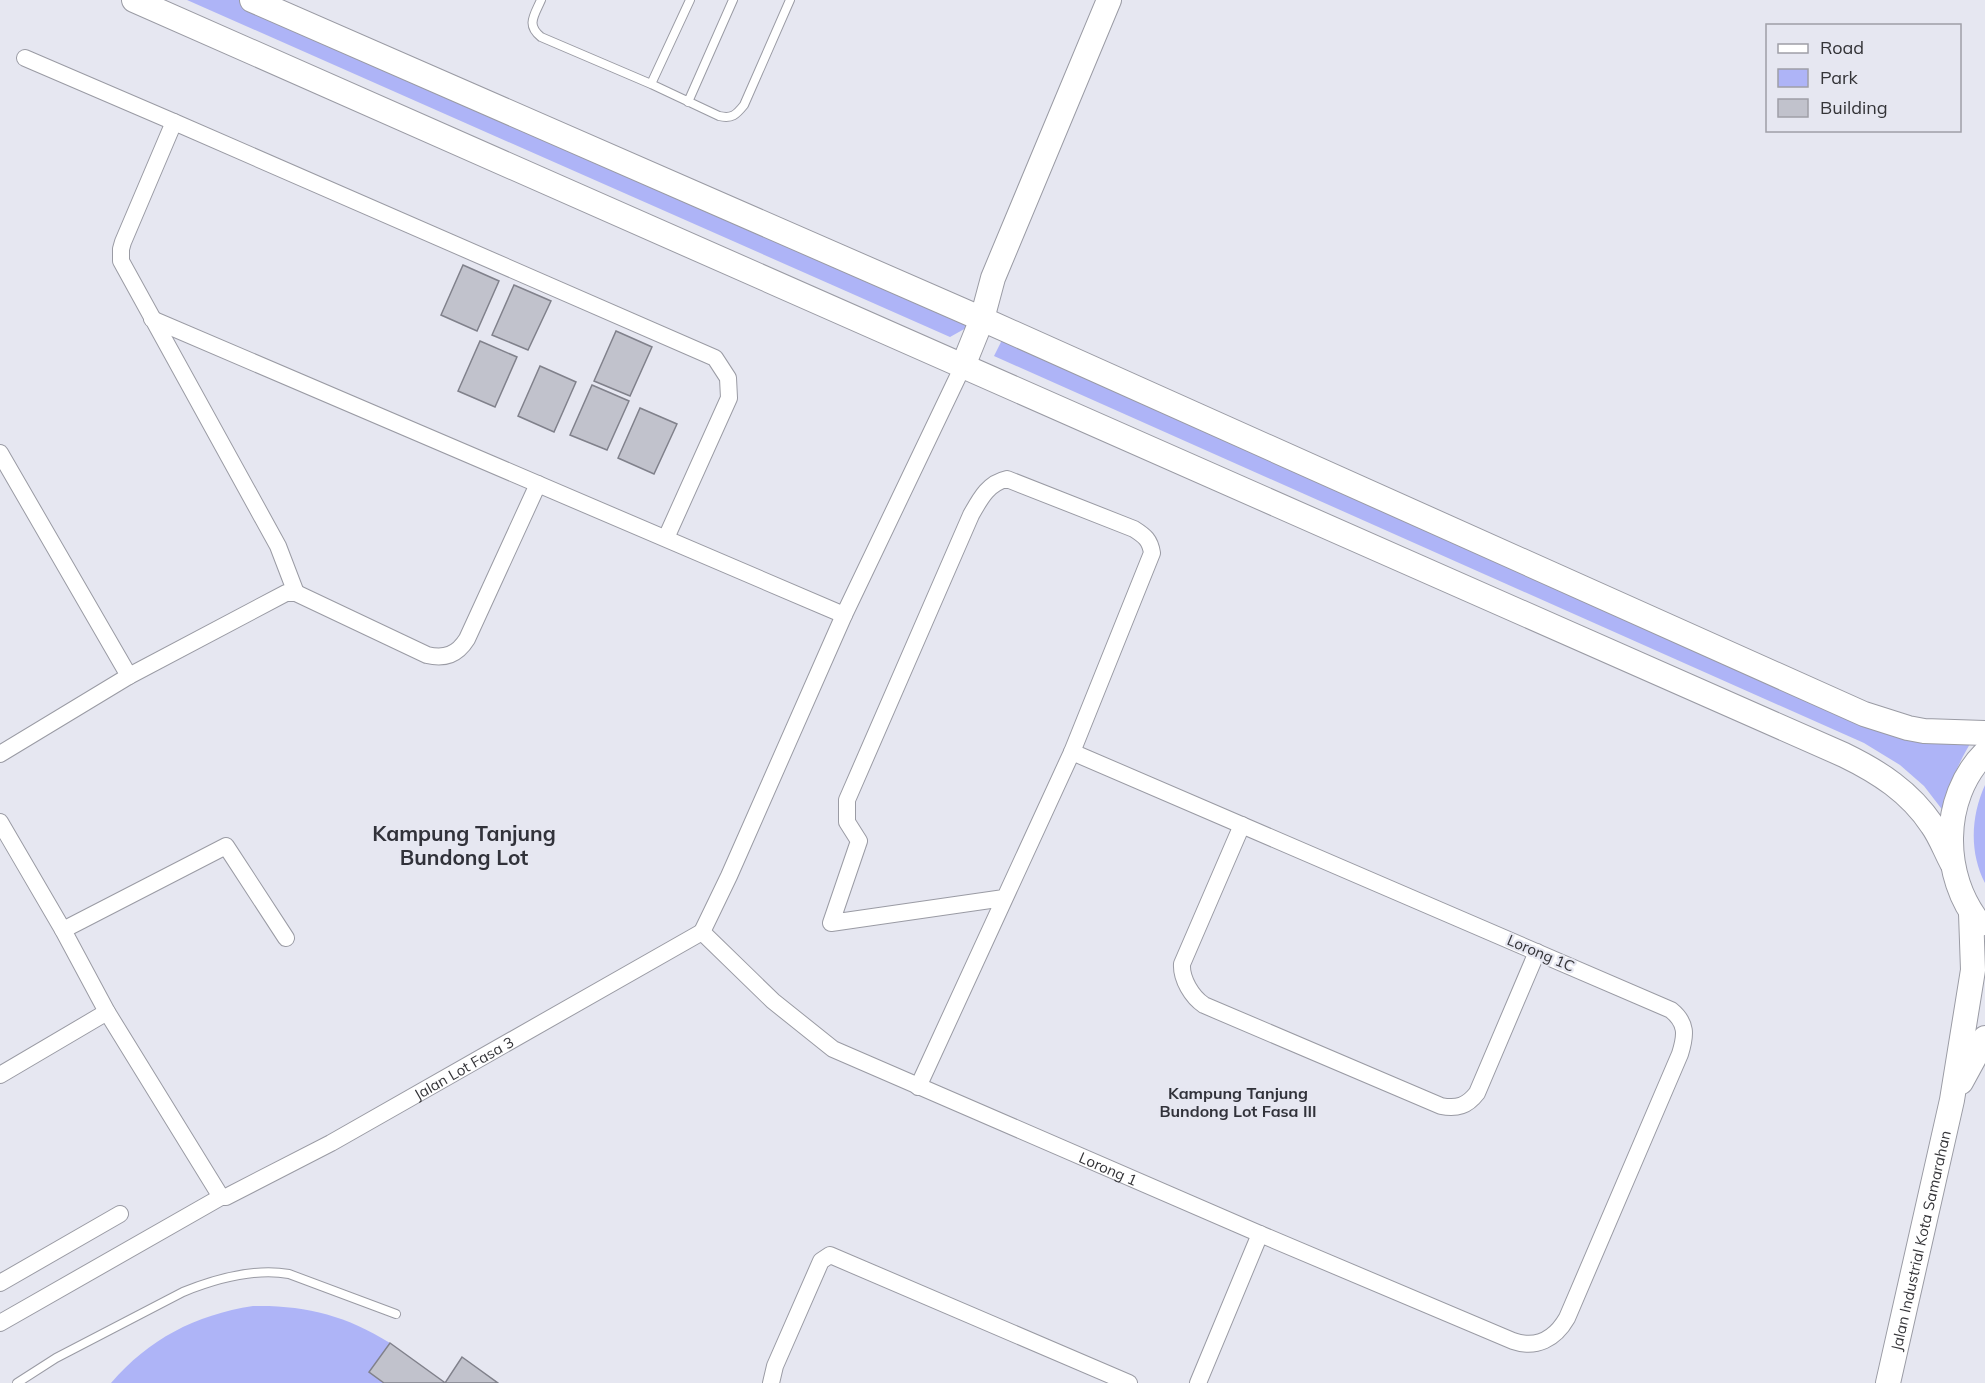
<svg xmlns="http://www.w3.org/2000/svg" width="1985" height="1383" font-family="Mulish,sans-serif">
	<rect width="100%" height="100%" fill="#e6e7f1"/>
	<path fill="#aeb4f7" d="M 187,0 L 249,0 L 975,323 L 950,337 Z
		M 1004,336 L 1874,721 L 1976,734 C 1959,761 1950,781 1944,812 L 1924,786 L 1900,765 L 1864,743 L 994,356 Z
		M 1985,785 L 1985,883 C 1969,852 1971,816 1985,785 Z
		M 253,1306 C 305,1305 345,1315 390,1343 L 369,1372 L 384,1383 L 111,1383 C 149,1339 195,1315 253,1306 Z"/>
	<path fill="#c1c2cc" stroke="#80818b" stroke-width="1.5" d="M 463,265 L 499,281 L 477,331 L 441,315 Z
		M 514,285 L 551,301 L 528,350 L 492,335 Z
		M 616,331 L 652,347 L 630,396 L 594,381 Z
		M 480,341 L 517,357 L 495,407 L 458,391 Z
		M 540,366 L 576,382 L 554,432 L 518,416 Z
		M 592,385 L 629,401 L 607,450 L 570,435 Z
		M 640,408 L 677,424 L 654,474 L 618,458 Z
		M 390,1343 L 444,1382 L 445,1383 L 384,1383 L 369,1372 Z
		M 462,1357 L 498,1383 L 445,1383 Z"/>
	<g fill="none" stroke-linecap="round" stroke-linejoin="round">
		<defs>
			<path id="lane" d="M 541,0 C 534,16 526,25 541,37 L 651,84 L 719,116 C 732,119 736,115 744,105 L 790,0
				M 651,84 L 690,0
				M 688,102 L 733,0
				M 17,1383 L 56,1358 L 183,1292 C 215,1279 254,1268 289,1274 L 396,1314"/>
			<g id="street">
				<path d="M 25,58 L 174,122"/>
				<path d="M 152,319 L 844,615"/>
				<path d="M 0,453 L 129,676"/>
				<path d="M 296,593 L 278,546 L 121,261 L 121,249 L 123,242 L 174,122 L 715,358 L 728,378 L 729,398 L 666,538"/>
				<path d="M 0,754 L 129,676 L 286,593 L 296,593 L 427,655 C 445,659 457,655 467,639 L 538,484"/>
				<path d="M 0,822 L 63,930 L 107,1012 L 221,1197"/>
				<path d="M 1242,825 L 1182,964 C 1181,979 1192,997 1204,1005 L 1441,1106 C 1457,1109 1467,1106 1477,1093 L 1537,952"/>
				<path d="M 63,930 L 226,846 L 286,938"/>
				<path id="s1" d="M 702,932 L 773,1001 L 833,1049 L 1260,1234 L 1513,1341 C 1536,1349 1555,1339 1567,1318 L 1680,1054 C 1686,1035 1687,1023 1671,1010 L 1072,752"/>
				<path d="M 702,932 L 729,876 L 844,615 L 963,366"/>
				<path d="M 0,1075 L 107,1012"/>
				<path d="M 918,1087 L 1072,752 L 1152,553 C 1150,540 1145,536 1134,529 L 1007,479 C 988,483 980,499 971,515 L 847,800 L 847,822 L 859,841 L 831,923 L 1004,898"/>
				<path d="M 0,1283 L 120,1214"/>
				<path id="s2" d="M 0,1323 L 221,1197 L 226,1197 L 331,1143 L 702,932"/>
				<path d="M 771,1383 L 775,1366 L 821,1261 L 830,1255 L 1129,1383"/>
				<path d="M 1198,1383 L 1260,1234"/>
			</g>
			<g id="secondary">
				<path d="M 134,0 L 1844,755 C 1879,772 1910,792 1932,825 C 1940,836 1945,850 1952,863"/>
				<path d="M 252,0 L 982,319 L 1864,714 L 1908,728 L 1924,731 L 1985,733"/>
				<path d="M 963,366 L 982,319 L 993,278 L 1109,0"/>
				<path d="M 1980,924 C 1941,877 1940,798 1985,753"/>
				<path d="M 1961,1082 L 1985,1038"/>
				<path id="s3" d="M 1888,1383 L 1952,1100 L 1973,970 L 1971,913"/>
			</g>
		</defs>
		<use href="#lane" stroke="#9a9ba4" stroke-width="10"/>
		<use href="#street" stroke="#9a9ba4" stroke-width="18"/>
		<use href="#secondary" stroke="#9a9ba4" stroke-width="26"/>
		<use href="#lane" stroke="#fff" stroke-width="8"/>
		<use href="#street" stroke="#fff" stroke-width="16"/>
		<use href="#secondary" stroke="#fff" stroke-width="24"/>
	</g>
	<g text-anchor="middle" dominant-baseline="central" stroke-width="4.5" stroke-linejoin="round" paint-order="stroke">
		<g font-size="15" fill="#343438" stroke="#e6e7f1">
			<text transform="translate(1541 953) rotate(23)">Lorong 1C</text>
			<text stroke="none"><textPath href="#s2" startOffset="530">Jalan Lot Fasa 3</textPath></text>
			<text stroke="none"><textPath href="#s1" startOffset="476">Lorong 1</textPath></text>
			<text stroke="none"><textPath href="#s3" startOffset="146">Jalan Industrial Kota Samarahan</textPath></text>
		</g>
		<g font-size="16" font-weight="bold" fill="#31323a" stroke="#e6e7f1">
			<text x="1238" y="1093">Kampung Tanjung<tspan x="1238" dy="18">Bundong Lot Fasa III</tspan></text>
		</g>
		<g font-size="21" font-weight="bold" fill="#31323a" stroke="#e6e7f1">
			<text x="464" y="833">Kampung Tanjung<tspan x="464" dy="24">Bundong Lot</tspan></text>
		</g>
	</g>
	<rect x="1766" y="24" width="195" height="108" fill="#e6e7f1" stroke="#9f9fa7" stroke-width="1.5"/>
	<rect x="1778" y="44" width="30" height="9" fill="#ffffff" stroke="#9f9fa7" stroke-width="1.5"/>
	<text x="1820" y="54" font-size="18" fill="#343438">Road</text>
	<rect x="1778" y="69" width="30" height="18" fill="#aeb4f7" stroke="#9f9fa7" stroke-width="1.5"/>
	<text x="1820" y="84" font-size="18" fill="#343438">Park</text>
	<rect x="1778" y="99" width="30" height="18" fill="#c1c2cc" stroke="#9f9fa7" stroke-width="1.5"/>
	<text x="1820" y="114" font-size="18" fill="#343438">Building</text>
</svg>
